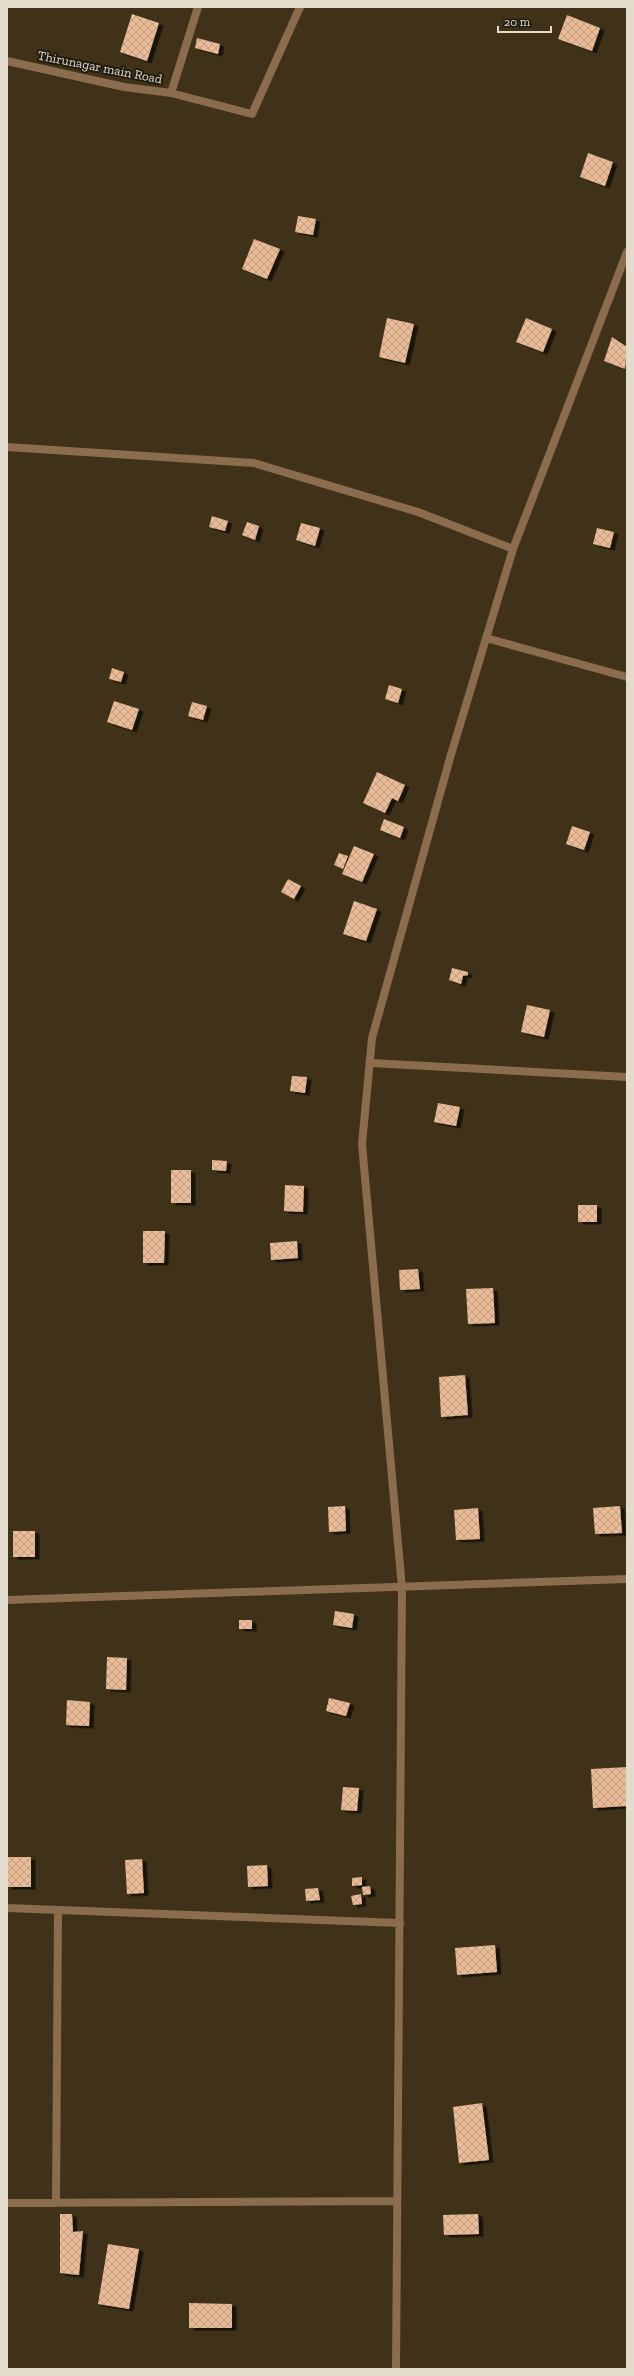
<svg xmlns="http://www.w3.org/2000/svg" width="634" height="2376" font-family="'Zilla Slab',serif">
	<defs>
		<pattern id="building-cross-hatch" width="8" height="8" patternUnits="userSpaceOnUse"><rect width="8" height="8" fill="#e9bb96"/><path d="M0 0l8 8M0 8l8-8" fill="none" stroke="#c09d80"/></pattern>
		<filter id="shadow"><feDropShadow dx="4.5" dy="2.5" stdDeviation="0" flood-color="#0009"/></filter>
	</defs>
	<rect width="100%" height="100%" fill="#3f3218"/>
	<path fill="url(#building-cross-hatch)" filter="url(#shadow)" d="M 132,14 L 159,23 L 147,61 L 120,52 Z
		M 567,15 L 600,28 L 592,51 L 558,39 Z
		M 197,38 L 220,44 L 218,54 L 195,48 Z
		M 588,153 L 613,162 L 605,186 L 580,177 Z
		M 298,216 L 316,219 L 313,235 L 295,232 Z
		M 254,239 L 280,249 L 267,279 L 242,269 Z
		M 387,318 L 414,324 L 405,363 L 379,357 Z
		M 526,318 L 552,329 L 543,352 L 516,342 Z
		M 612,337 L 627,347 L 625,369 L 604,361 Z
		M 212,516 L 228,521 L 225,531 L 209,527 Z
		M 247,522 L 259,526 L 255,540 L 242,535 Z
		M 301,523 L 320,528 L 315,546 L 296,540 Z
		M 597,528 L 614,532 L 610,548 L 593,544 Z
		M 112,668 L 124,672 L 121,682 L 109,679 Z
		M 389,685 L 402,689 L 398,703 L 385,699 Z
		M 114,701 L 139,709 L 132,730 L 107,722 Z
		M 192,702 L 207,706 L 203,720 L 188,716 Z
		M 377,772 L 405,785 L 398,801 L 392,798 L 385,813 L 363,803 Z
		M 384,819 L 404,827 L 400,838 L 380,830 Z
		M 572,826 L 590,832 L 584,850 L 566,844 Z
		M 354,846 L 374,854 L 362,882 L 342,874 Z
		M 339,853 L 348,856 L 343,869 L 334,865 Z
		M 288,879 L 301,886 L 294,899 L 281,892 Z
		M 354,901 L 377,909 L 366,941 L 343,934 Z
		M 452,968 L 468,972 L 468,975 L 463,976 L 461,984 L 449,980 Z
		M 527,1005 L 550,1010 L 544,1037 L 521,1032 Z
		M 292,1076 L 307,1077 L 305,1093 L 290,1091 Z
		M 438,1103 L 460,1107 L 456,1126 L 434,1122 Z
		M 212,1160 L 227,1161 L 226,1171 L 212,1170 Z
		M 171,1170 L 191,1170 L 191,1203 L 171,1203 Z
		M 285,1185 L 304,1186 L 303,1212 L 284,1211 Z
		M 578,1205 L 597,1205 L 597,1222 L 578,1222 Z
		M 143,1231 L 165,1231 L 164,1263 L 143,1263 Z
		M 297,1241 L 298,1258 L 271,1260 L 270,1243 Z
		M 418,1269 L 420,1289 L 400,1290 L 399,1270 Z
		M 493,1288 L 495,1323 L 468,1324 L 466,1289 Z
		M 465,1375 L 468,1415 L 441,1417 L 439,1377 Z
		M 345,1506 L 346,1531 L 329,1532 L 328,1507 Z
		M 620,1506 L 622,1533 L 595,1534 L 593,1508 Z
		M 478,1508 L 480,1539 L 456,1540 L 454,1510 Z
		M 13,1531 L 35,1531 L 35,1557 L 13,1557 Z
		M 335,1611 L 354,1614 L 352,1628 L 333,1625 Z
		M 239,1620 L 252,1620 L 252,1629 L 239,1629 Z
		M 107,1657 L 127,1658 L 126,1690 L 106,1689 Z
		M 329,1698 L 350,1703 L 346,1716 L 326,1711 Z
		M 67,1700 L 90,1702 L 89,1726 L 66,1725 Z
		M 627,1767 L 627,1806 L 593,1808 L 591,1769 Z
		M 343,1787 L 359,1788 L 357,1811 L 341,1810 Z
		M 7,1857 L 31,1857 L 31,1887 L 7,1887 Z
		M 142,1859 L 144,1893 L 127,1894 L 125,1860 Z
		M 267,1865 L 268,1886 L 248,1887 L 247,1866 Z
		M 362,1877 L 362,1885 L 352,1886 L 352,1878 Z
		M 370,1886 L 371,1894 L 363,1895 L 362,1887 Z
		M 318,1888 L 320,1900 L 306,1901 L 305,1889 Z
		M 361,1894 L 362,1904 L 353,1905 L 351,1896 Z
		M 495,1945 L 497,1972 L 457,1975 L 455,1948 Z
		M 482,2103 L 489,2160 L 459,2163 L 453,2107 Z
		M 60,2214 L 72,2214 L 73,2232 L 83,2231 L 79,2275 L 60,2273 Z
		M 478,2214 L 479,2234 L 444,2235 L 443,2215 Z
		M 108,2244 L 139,2249 L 129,2309 L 98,2304 Z
		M 189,2303 L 232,2304 L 232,2328 L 189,2328 Z"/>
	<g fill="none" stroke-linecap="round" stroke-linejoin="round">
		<path stroke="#8b6c4d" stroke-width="8" d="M 7,61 L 124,87 L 171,93 L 198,7
			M 171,93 L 252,114 L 300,7
			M 7,447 L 254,463 L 418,512 L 513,549
			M 486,638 L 627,677
			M 371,1063 L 627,1077
			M 7,1600 L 627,1579
			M 7,1908 L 400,1923
			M 7,2203 L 397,2201
			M 56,2203 L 58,1910
			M 396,2369 L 402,1588 L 362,1144 L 372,1038 L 450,758 L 513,549 L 627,252"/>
	</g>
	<g text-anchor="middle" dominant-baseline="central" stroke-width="4" stroke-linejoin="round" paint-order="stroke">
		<g font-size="13" fill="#e3dbcc" stroke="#211b10">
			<text transform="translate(100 67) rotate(11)">Thirunagar main Road</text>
		</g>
	</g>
	<rect width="634" height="2376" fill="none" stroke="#e3dbcc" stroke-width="16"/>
	<path d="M498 26v6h53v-6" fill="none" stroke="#e3dbcc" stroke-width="2"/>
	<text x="504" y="26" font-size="12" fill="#e3dbcc" stroke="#211b10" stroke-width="3" paint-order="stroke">20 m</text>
</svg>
